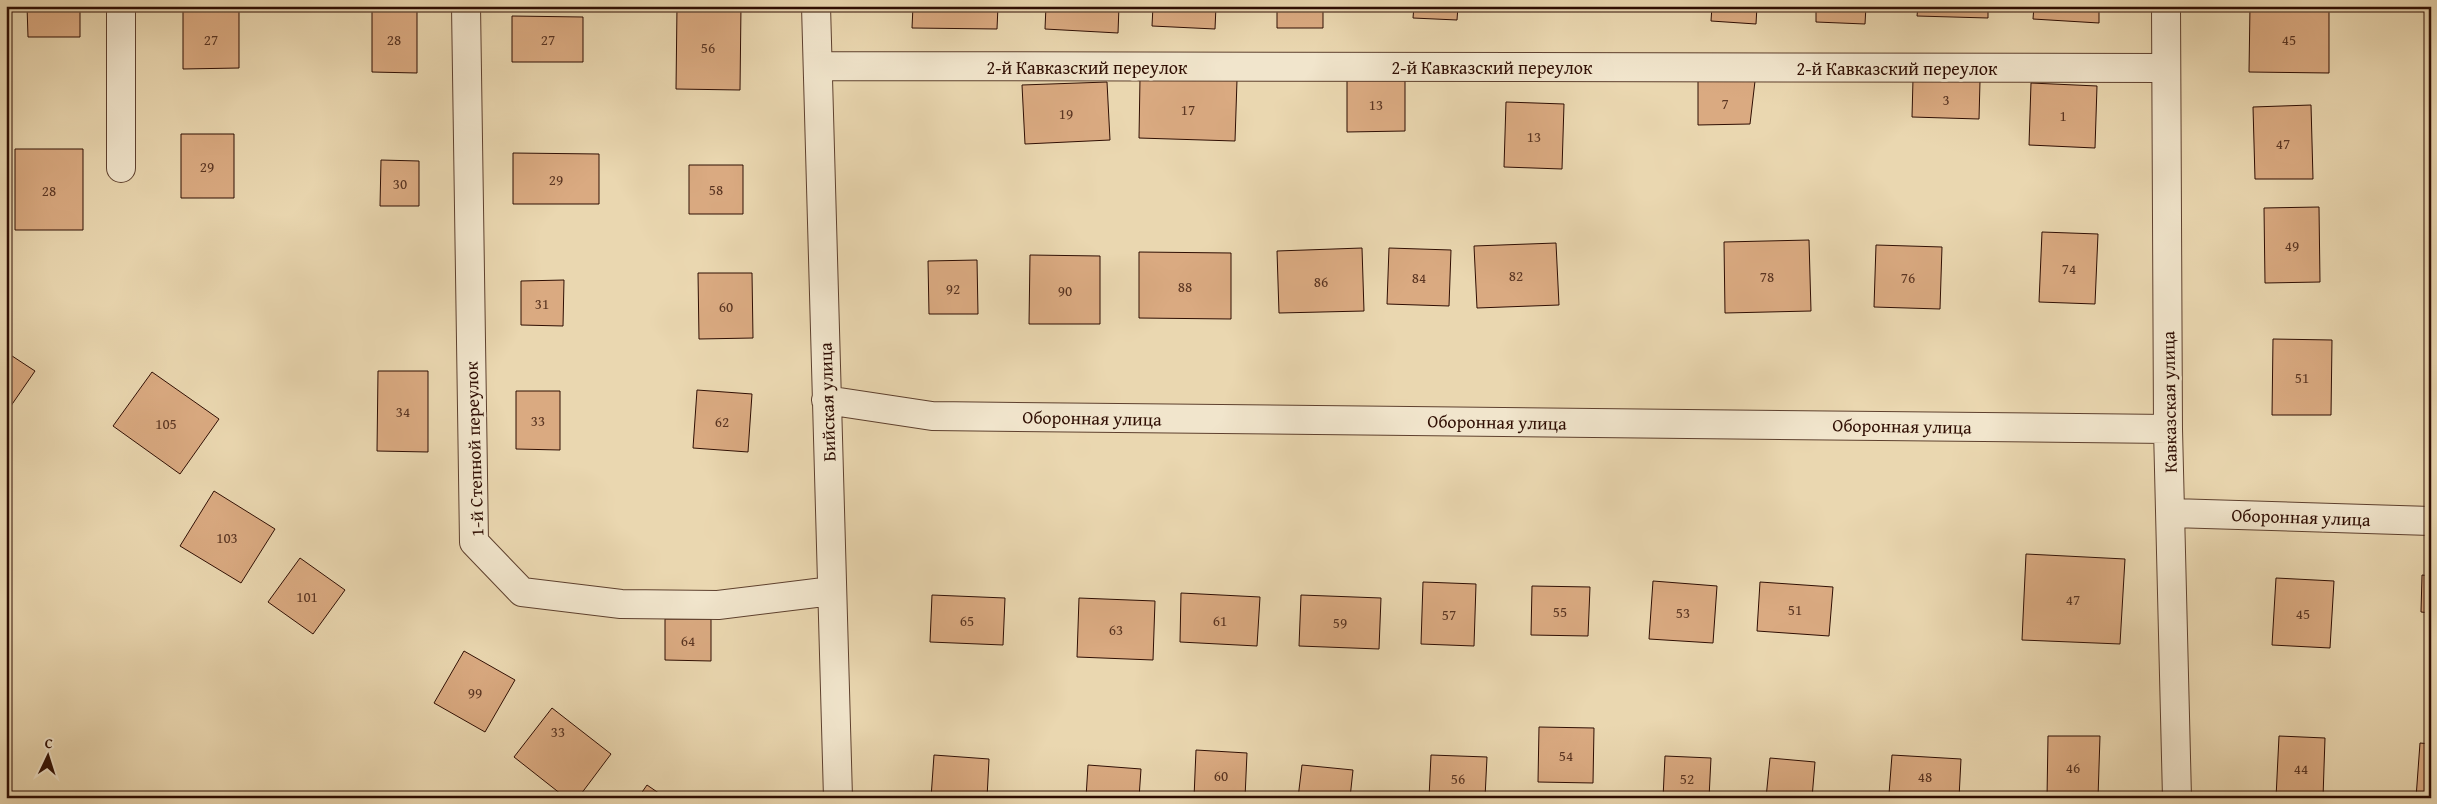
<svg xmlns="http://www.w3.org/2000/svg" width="2437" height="804" font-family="'Gentium Book Plus',serif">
	<rect width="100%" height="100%" fill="#ead7b0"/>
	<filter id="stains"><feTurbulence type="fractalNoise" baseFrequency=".004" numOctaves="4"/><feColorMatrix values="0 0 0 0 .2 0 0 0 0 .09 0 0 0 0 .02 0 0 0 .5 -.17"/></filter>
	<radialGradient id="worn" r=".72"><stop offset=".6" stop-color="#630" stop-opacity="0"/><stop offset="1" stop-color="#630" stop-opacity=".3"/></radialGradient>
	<path fill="#daaa81" stroke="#2f0e03" d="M 27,6 L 80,6 L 80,37 L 28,37 Z
		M 372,6 L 417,6 L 417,73 L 372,72 Z
		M 677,6 L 741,6 L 740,90 L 676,89 Z
		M 913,6 L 998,6 L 997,29 L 912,28 Z
		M 1046,6 L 1119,6 L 1118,33 L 1045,29 Z
		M 1153,6 L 1216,6 L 1215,29 L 1152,26 Z
		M 1277,6 L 1323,6 L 1323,28 L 1277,28 Z
		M 1414,6 L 1458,6 L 1457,20 L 1413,18 Z
		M 1712,6 L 1757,6 L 1756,24 L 1711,21 Z
		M 1816,6 L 1866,6 L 1865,24 L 1816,22 Z
		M 1918,6 L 1988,6 L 1988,18 L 1917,16 Z
		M 2034,6 L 2099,6 L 2099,23 L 2033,19 Z
		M 2250,6 L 2329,6 L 2329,73 L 2249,72 Z
		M 183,10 L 239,10 L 239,68 L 183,69 Z
		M 512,16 L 583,17 L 583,62 L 512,62 Z
		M 1347,76 L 1405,76 L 1405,131 L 1347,132 Z
		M 1140,78 L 1237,80 L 1235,141 L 1139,138 Z
		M 1698,79 L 1755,81 L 1750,124 L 1698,125 Z
		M 1913,79 L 1980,81 L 1979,119 L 1912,117 Z
		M 1107,82 L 1110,140 L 1025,144 L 1022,85 Z
		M 2031,83 L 2097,86 L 2095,148 L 2029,145 Z
		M 1506,102 L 1564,104 L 1562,169 L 1504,167 Z
		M 2311,105 L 2313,179 L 2255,179 L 2253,107 Z
		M 181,134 L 234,134 L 234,198 L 181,198 Z
		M 15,149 L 83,149 L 83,230 L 15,230 Z
		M 513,153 L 599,154 L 599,204 L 513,204 Z
		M 381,160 L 419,161 L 419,206 L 380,206 Z
		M 689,165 L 743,165 L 743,214 L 689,214 Z
		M 2319,207 L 2320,282 L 2265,283 L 2264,208 Z
		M 2042,232 L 2098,234 L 2095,304 L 2039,302 Z
		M 1809,240 L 1811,311 L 1725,313 L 1724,242 Z
		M 1556,243 L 1559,305 L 1477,308 L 1474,246 Z
		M 1876,245 L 1942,247 L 1940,309 L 1874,307 Z
		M 1362,248 L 1364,311 L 1279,313 L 1277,251 Z
		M 1389,248 L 1451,250 L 1449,306 L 1387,304 Z
		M 1139,252 L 1231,253 L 1231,319 L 1139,318 Z
		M 1030,255 L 1100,256 L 1100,324 L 1029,324 Z
		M 977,260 L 978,314 L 929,314 L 928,261 Z
		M 698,273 L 752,273 L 753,338 L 699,339 Z
		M 564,280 L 563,326 L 521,325 L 521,281 Z
		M 2273,339 L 2332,340 L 2331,415 L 2272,415 Z
		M 6,352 L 35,371 L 6,413 Z
		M 378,371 L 428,371 L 428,452 L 377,451 Z
		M 152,372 L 219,419 L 180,474 L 113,426 Z
		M 697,390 L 752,394 L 748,452 L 693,448 Z
		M 516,391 L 560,391 L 560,450 L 516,449 Z
		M 214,491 L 275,529 L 241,583 L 180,546 Z
		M 2026,554 L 2125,559 L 2120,644 L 2022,640 Z
		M 300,558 L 345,590 L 313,634 L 268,602 Z
		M 2422,575 L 2431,576 L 2431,613 L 2421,612 Z
		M 2276,578 L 2334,581 L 2330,648 L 2272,645 Z
		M 1653,581 L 1717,586 L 1713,643 L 1649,639 Z
		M 1423,582 L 1476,584 L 1474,646 L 1421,644 Z
		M 1760,582 L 1833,587 L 1829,636 L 1757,631 Z
		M 1532,586 L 1590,587 L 1588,636 L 1531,635 Z
		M 1181,593 L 1260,597 L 1257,646 L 1180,642 Z
		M 932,595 L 1005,598 L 1003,645 L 930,642 Z
		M 1301,595 L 1381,598 L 1379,649 L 1299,646 Z
		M 1079,598 L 1155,601 L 1153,660 L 1077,657 Z
		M 665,619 L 711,619 L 711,661 L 665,660 Z
		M 464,651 L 515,680 L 485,732 L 434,703 Z
		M 552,708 L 611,754 L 578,798 L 566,798 L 514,757 Z
		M 1539,727 L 1594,728 L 1593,783 L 1538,782 Z
		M 2048,736 L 2100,736 L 2098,798 L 2047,798 Z
		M 2279,736 L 2325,738 L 2323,798 L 2276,798 Z
		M 2420,743 L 2431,744 L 2431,798 L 2416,798 Z
		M 1196,750 L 1247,753 L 1245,798 L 1194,798 Z
		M 934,755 L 989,759 L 987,798 L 931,798 Z
		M 1431,755 L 1487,757 L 1485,798 L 1429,798 Z
		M 1892,755 L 1961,759 L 1959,798 L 1889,794 Z
		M 1665,756 L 1711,758 L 1709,798 L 1663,798 Z
		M 1770,758 L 1815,762 L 1812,798 L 1766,798 Z
		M 1088,765 L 1141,769 L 1139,798 L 1086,798 Z
		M 1302,765 L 1353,770 L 1350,798 L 1298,798 Z
		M 647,785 L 666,798 L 638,798 Z"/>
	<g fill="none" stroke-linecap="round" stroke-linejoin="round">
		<defs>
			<path id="street" d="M 466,6 L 474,542 L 522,592 L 621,604 L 718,605 L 832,591
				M 816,6 L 838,798
				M 2166,6 L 2168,429 L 2177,798
				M 818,66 L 2166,68
				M 121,168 L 121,6
				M 826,400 L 932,416 L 2168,429
				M 2172,513 L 2431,521"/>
		</defs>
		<use href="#street" stroke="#5e402e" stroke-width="30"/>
		<use href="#street" stroke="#f1e5cc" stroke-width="28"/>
	</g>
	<g text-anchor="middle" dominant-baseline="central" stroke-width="5" stroke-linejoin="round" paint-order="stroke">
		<g font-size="15" fill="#5a3522">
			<text x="211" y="39">27</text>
			<text x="394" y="39">28</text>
			<text x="548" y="39">27</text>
			<text x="2289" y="39">45</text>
			<text x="708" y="47">56</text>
			<text x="1946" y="99">3</text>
			<text x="1725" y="103">7</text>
			<text x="1376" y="104">13</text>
			<text x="1188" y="109">17</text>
			<text x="1066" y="113">19</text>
			<text x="2063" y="115">1</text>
			<text x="1534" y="136">13</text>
			<text x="2283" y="143">47</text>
			<text x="207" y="166">29</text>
			<text x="556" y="179">29</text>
			<text x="400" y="183">30</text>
			<text x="716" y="189">58</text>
			<text x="49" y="190">28</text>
			<text x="2292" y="245">49</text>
			<text x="2069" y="268">74</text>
			<text x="1516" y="275">82</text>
			<text x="1767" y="276">78</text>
			<text x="1419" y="277">84</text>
			<text x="1908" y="277">76</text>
			<text x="1321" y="281">86</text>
			<text x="1185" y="286">88</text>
			<text x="953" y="288">92</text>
			<text x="1065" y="290">90</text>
			<text x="542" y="303">31</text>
			<text x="726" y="306">60</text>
			<text x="2302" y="377">51</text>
			<text x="403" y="411">34</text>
			<text x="538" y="420">33</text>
			<text x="722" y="421">62</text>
			<text x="166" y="423">105</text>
			<text x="227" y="537">103</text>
			<text x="307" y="596">101</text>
			<text x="2073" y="599">47</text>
			<text x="1795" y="609">51</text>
			<text x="1560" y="611">55</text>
			<text x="1683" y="612">53</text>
			<text x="2303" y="613">45</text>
			<text x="1449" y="614">57</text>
			<text x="967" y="620">65</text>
			<text x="1220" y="620">61</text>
			<text x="1340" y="622">59</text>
			<text x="1116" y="629">63</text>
			<text x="688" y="640">64</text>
			<text x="475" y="692">99</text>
			<text x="558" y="731">33</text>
			<text x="1566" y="755">54</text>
			<text x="2073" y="767">46</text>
			<text x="2301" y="768">44</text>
			<text x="1221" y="775">60</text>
			<text x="1925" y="776">48</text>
			<text x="1458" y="778">56</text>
			<text x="1687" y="778">52</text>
		</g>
		<g font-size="18" fill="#2f0e03" stroke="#f1e5cc">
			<text x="1087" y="67">2-й Кавказский переулок</text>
			<text x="1492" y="67">2-й Кавказский переулок</text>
			<text x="1897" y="68">2-й Кавказский переулок</text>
			<text transform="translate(827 402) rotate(-92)">Бийская улица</text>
			<text transform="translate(2169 402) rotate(-91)">Кавказская улица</text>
			<text transform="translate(1092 418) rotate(1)">Оборонная улица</text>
			<text transform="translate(1497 422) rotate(1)">Оборонная улица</text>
			<text transform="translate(1902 426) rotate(1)">Оборонная улица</text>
			<text transform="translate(474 449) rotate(-92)">1-й Степной переулок</text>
			<text transform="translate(2301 517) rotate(2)">Оборонная улица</text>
		</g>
	</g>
	<rect width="2437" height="804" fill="none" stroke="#ead7b0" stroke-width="25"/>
	<rect x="8" y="8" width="2422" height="789" fill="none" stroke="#2f0e03" stroke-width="2.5"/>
	<rect x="12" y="12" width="2412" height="779" fill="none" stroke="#2f0e03"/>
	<g transform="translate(48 756) rotate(4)" stroke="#f1e5cc" stroke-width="4" paint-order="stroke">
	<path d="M0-4L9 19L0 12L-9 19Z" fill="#2f0e03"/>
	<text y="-8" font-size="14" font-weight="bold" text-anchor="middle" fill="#2f0e03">С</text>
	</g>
	<rect width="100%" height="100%" filter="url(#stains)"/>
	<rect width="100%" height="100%" fill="url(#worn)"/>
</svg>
